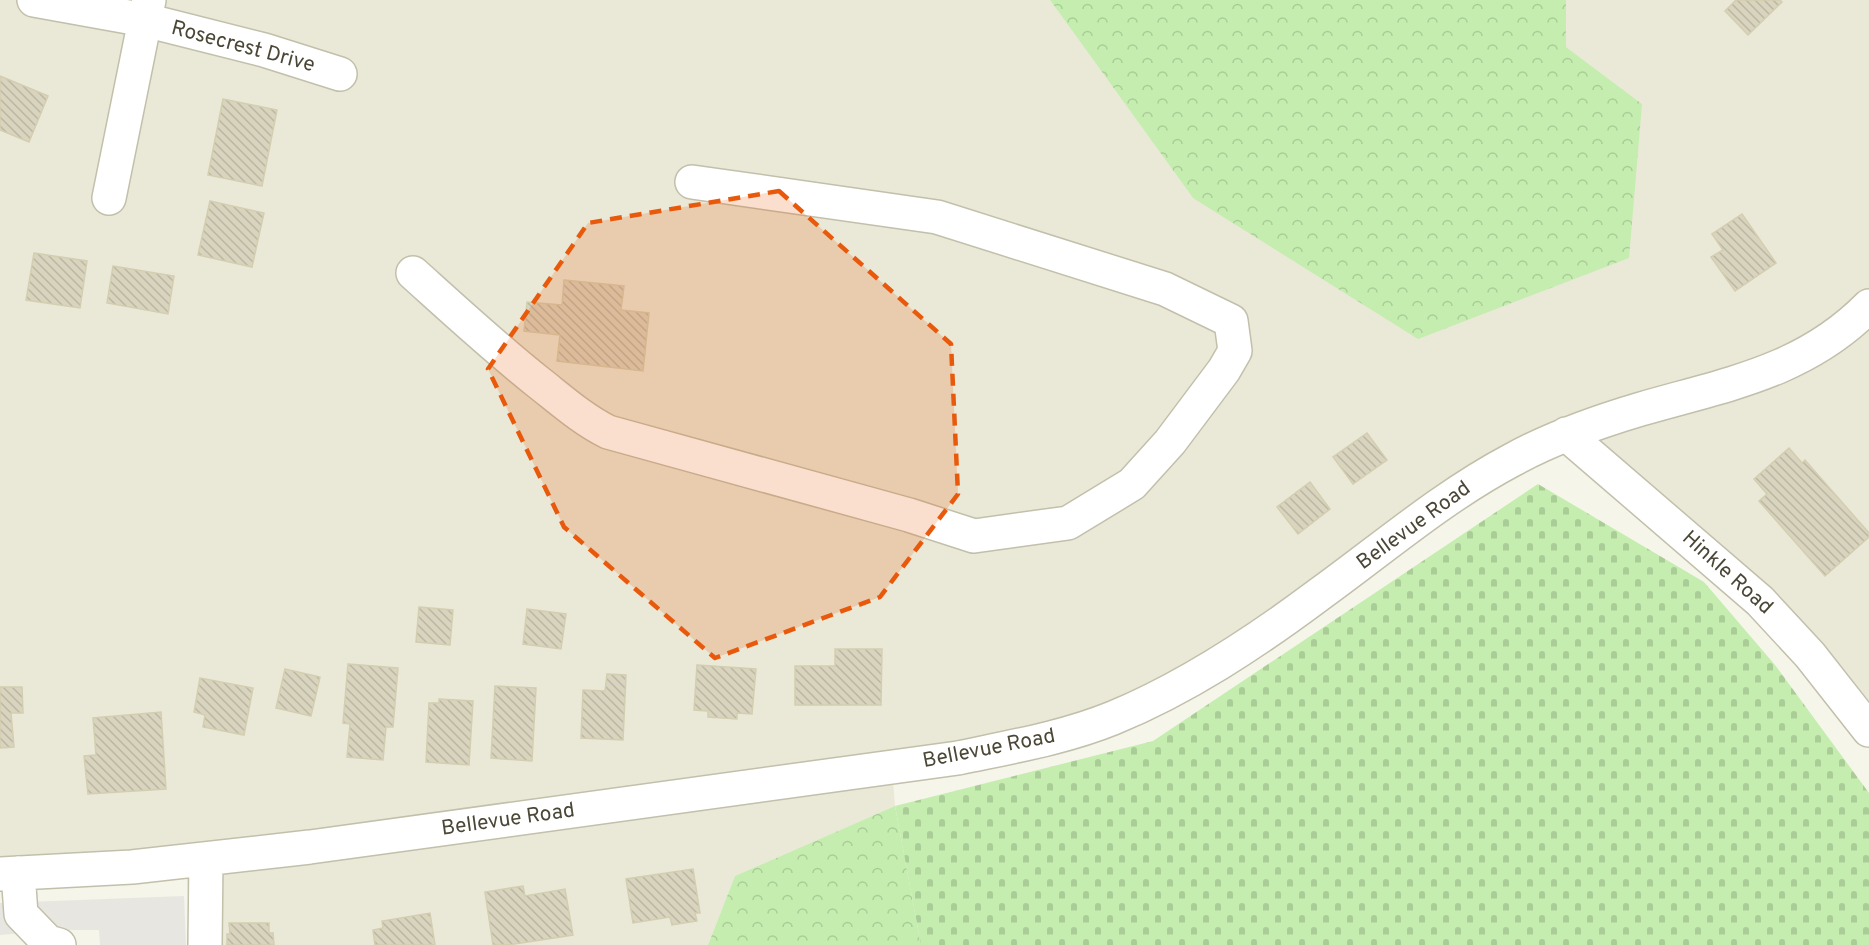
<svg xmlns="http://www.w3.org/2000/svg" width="1869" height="945" font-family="Overpass,sans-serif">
	<defs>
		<pattern id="forest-crowns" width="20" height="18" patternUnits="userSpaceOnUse" patternTransform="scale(1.5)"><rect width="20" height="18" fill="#c4edaf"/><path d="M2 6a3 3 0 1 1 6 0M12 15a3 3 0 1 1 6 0" fill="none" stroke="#aacd97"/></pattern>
		<pattern id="cemetery-stones" width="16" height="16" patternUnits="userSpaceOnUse" patternTransform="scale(1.5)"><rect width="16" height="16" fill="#c4edaf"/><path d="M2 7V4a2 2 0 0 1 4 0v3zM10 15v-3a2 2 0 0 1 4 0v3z" fill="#aacd97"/></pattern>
		<pattern id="building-back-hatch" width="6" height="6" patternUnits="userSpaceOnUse" patternTransform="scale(1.5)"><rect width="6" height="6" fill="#d9d4be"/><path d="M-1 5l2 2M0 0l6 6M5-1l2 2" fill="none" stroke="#bcb7a4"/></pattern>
	</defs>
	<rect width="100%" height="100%" fill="#f6f5e9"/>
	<path fill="#eae8d7" d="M 0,0 L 1050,0 L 1193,198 L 1642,104 L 1566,47 L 1566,0 L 1869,0 L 1869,730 L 1566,434 L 1172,689 L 892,767 L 895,806 L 735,876 L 708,945 L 191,945 L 186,861 L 0,874 Z"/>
	<path fill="url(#forest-crowns)" d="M 1050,0 L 1566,0 L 1566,47 L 1642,104 L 1629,258 L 1418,339 L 1193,198 Z
		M 895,806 L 921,945 L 708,945 L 735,876 Z"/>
	<path fill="url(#cemetery-stones)" d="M 1538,484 L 1704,582 L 1775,665 L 1869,793 L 1869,945 L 921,945 L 895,806 L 1153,741 Z"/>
	<path fill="#e7e6e1" d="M 184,896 L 186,945 L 100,945 L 99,930 L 60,930 L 0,935 L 0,903 Z"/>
	<path fill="url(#building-back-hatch)" stroke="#d4ceb0" stroke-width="1.5" d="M 1736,0 L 1780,0 L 1782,2 L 1748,35 L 1725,11 Z
		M 0,76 L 48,96 L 29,142 L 0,130 Z
		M 223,99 L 277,110 L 262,186 L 208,175 Z
		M 210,201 L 264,213 L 252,267 L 198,255 Z
		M 1742,214 L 1776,263 L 1735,291 L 1711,257 L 1723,250 L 1712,234 Z
		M 34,253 L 87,261 L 80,308 L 26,300 Z
		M 113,266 L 174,276 L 168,314 L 107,303 Z
		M 564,280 L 624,286 L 621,310 L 649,313 L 643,371 L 557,361 L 560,335 L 524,331 L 527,302 L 562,305 Z
		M 1367,433 L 1387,460 L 1353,484 L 1333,457 Z
		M 1789,448 L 1802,463 L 1805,460 L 1869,533 L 1869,537 L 1825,576 L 1759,501 L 1767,494 L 1754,479 Z
		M 1310,482 L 1330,509 L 1298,534 L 1277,507 Z
		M 419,607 L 453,610 L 450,645 L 416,642 Z
		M 527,609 L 566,614 L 561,649 L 523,644 Z
		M 835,649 L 882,649 L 881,705 L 795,705 L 795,666 L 835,666 Z
		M 348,664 L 398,668 L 393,727 L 386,727 L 383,760 L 347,757 L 350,724 L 343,723 Z
		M 697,665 L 756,669 L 752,714 L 737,713 L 737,719 L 708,717 L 708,711 L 694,710 Z
		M 285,669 L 320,677 L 311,716 L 276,708 Z
		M 607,674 L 626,675 L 623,740 L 581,738 L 583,690 L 605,691 Z
		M 200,678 L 253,688 L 244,735 L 203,727 L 205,715 L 194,712 Z
		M 495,686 L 536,688 L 532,761 L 491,758 Z
		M 0,687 L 22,687 L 23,713 L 11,713 L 14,747 L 0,748 Z
		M 439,699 L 473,701 L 469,765 L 426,762 L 429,703 L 439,703 Z
		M 161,712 L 166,789 L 88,794 L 84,756 L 96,755 L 93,718 Z
		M 693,869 L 700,913 L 695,913 L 697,921 L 672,925 L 670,917 L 633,923 L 626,879 Z
		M 523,886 L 525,896 L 565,889 L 573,935 L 508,945 L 493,945 L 485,892 Z
		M 430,913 L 435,945 L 375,945 L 373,930 L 383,928 L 382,921 Z
		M 229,923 L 269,923 L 269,933 L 273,933 L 274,945 L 227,945 L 227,934 L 230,934 Z"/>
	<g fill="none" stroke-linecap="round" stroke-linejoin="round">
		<defs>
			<path id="minor" d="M 34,0 L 145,20 L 264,50 L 340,74
				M 109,198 L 149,0
				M 413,273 C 454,310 494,347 538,382 C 561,400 582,419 608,432 L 909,515 L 974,536 L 1068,523 L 1132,484 L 1170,442 L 1224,370 L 1235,351 L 1231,321 L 1165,289 L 937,217 L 692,182
				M 1566,434 L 1760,601 L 1810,655 L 1869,730
				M 18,873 L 21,914 L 48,942 L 59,945
				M 0,874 L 132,867 L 310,847 L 958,758 C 1010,747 1064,738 1113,718 C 1186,688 1254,643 1317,596 C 1381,550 1442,497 1512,460 C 1552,438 1597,422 1641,409 C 1727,384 1804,372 1869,306
				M 205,945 L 206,859"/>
		</defs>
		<use href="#minor" stroke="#c2c0ab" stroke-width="36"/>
		<use href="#minor" stroke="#fff" stroke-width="33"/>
	</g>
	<path fill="#e8590c" fill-opacity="0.2" stroke="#e8590c" stroke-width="4.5" stroke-dasharray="12 8" stroke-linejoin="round" d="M 779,191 L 951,344 L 958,494 L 880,597 L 715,658 L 564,527 L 488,369 L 588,223 Z"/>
	<g text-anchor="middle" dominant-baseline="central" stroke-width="5" stroke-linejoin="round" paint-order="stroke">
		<g font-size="21" fill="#4b4737" stroke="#fff">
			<text transform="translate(243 47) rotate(15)">Rosecrest Drive</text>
			<text transform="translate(1414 526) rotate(-36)">Bellevue Road</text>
			<text transform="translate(1727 573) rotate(42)">Hinkle Road</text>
			<text transform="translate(989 749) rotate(-11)">Bellevue Road</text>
			<text transform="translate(508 820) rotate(-8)">Bellevue Road</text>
		</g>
	</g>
</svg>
